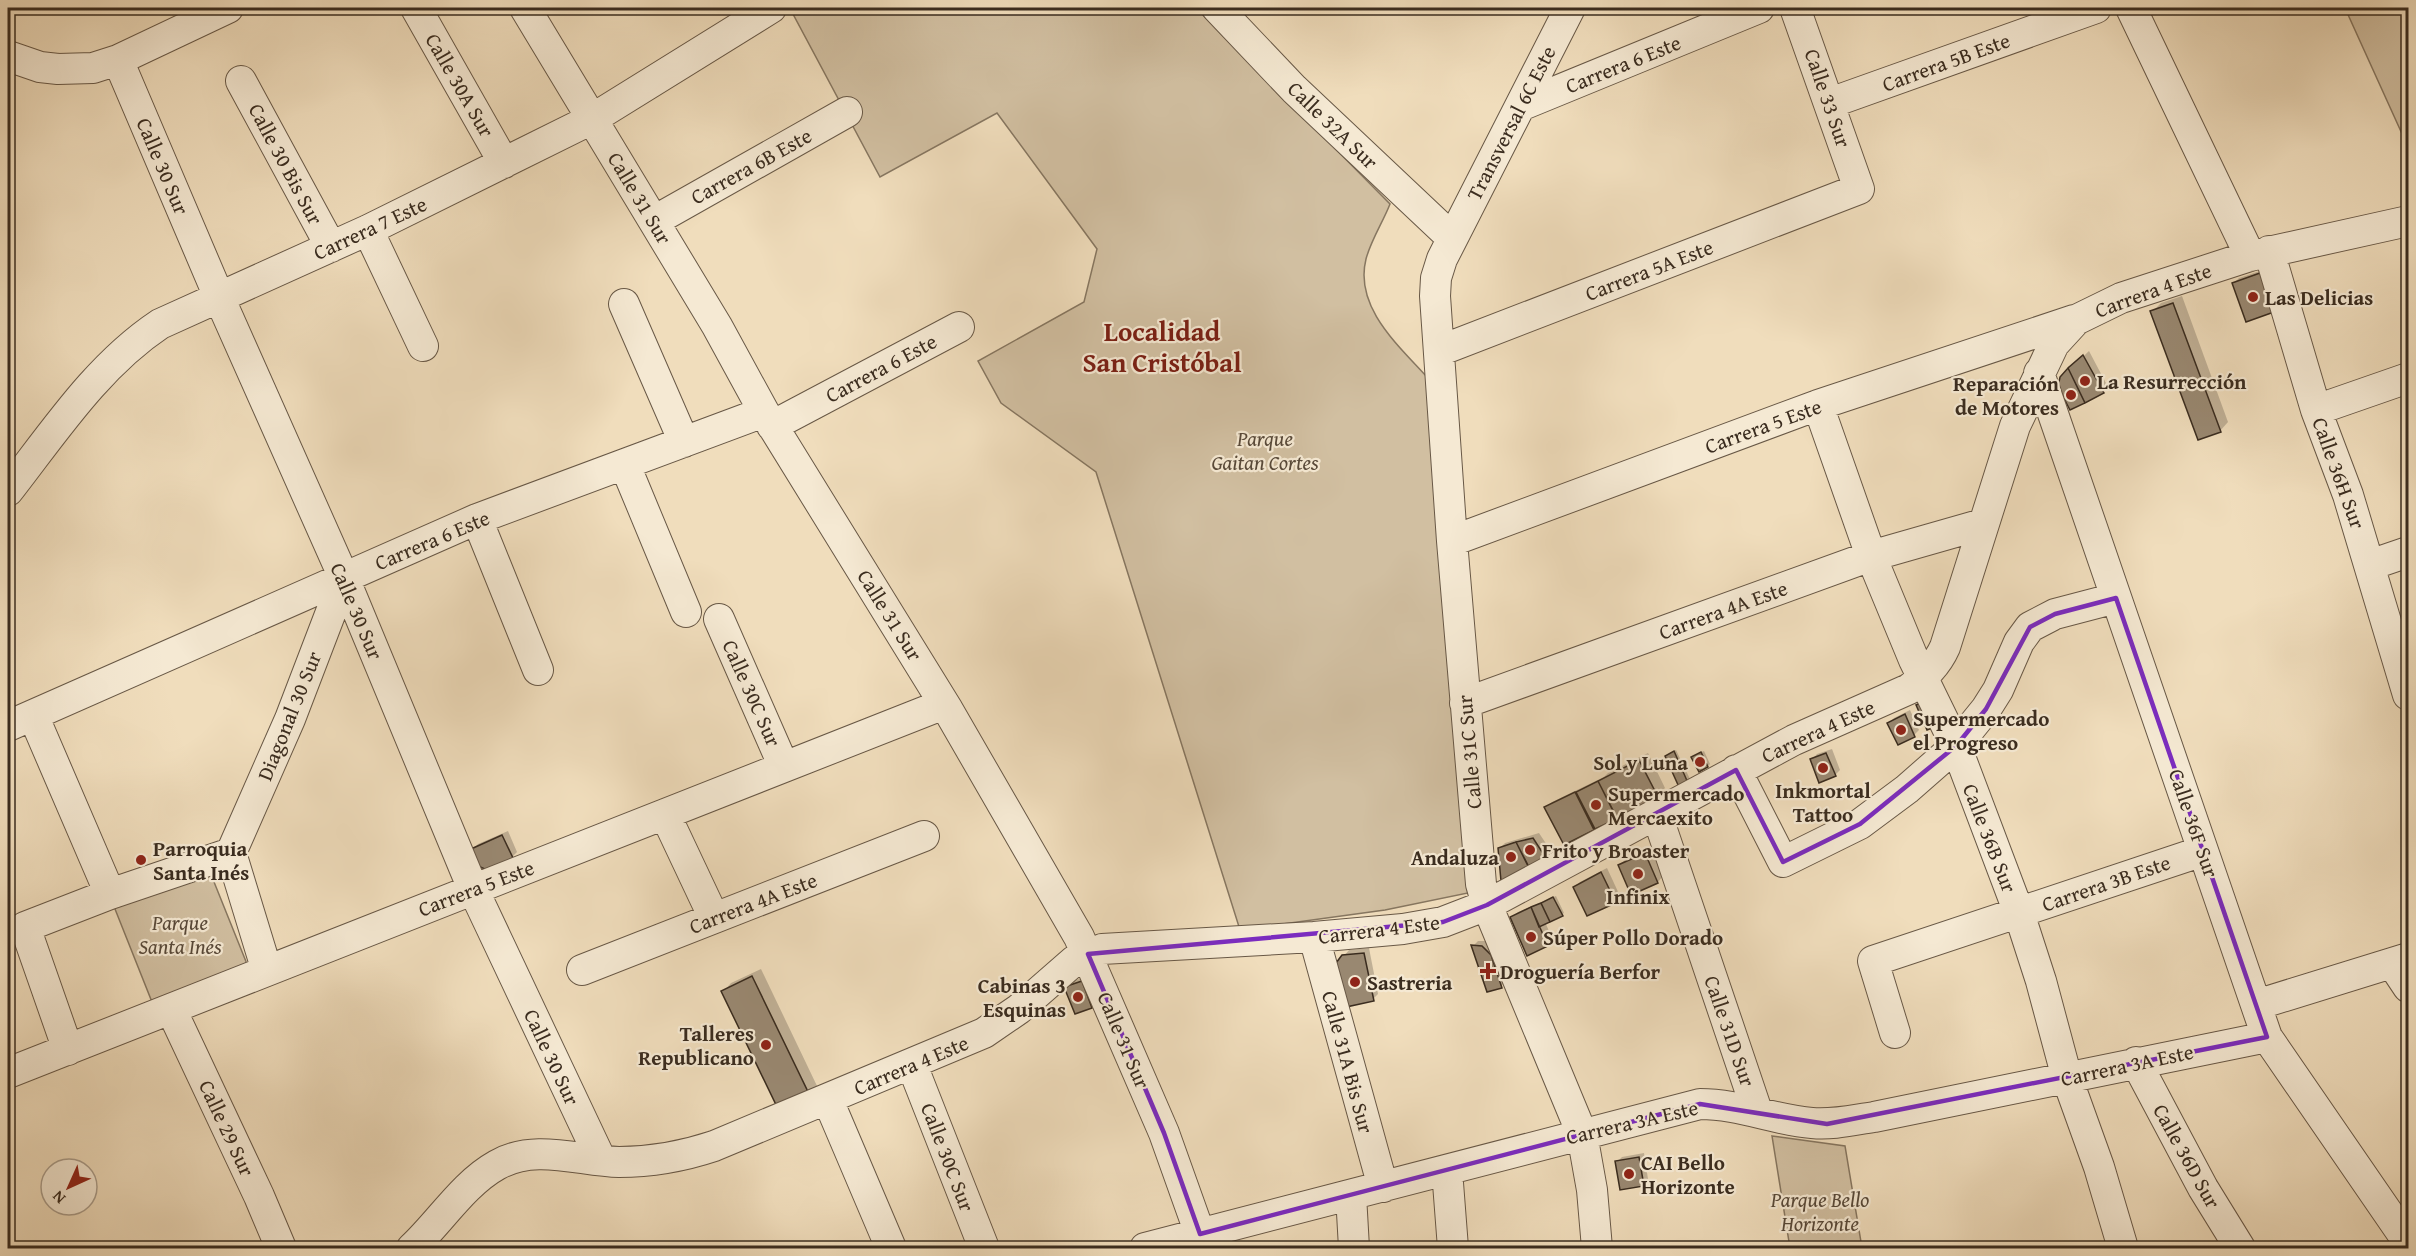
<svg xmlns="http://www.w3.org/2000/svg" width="2416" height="1256" font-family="'Gentium Book Plus',serif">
	<rect width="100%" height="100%" fill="#f0ddbc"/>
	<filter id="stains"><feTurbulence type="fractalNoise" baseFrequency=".00333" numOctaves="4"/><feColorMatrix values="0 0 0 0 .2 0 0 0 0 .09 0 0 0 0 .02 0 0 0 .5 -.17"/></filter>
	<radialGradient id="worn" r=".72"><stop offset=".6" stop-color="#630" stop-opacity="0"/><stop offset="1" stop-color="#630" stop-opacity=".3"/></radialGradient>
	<path fill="#d1bfa1" stroke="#867660" stroke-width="1.5" d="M 804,8 L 1196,8 L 1390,204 C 1383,222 1371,240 1366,259 C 1354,307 1398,345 1427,377 L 1468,893 L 1385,910 L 1240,930 L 1096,472 L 1001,403 L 978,361 L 1084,302 L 1097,249 L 997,113 L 880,177 L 793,14 Z
		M 2345,8 L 2408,8 L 2408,147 Z
		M 208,867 L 247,964 L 152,1002 L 113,904 Z
		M 1772,1136 L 1845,1146 L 1862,1248 L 1790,1248 Z"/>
	<path fill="#0003" d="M 2266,269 L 2273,311 L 2234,283 L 2239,278 Z
		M 2182,296 L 2228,422 L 2220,431 L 2152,312 L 2161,303 Z
		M 2089,351 L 2108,387 L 2103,392 L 2061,378 Z
		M 1910,710 L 1919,730 L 1914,735 L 1889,723 L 1894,718 Z
		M 1832,749 L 1840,770 L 1835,775 L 1812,760 L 1817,754 Z
		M 1676,750 L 1690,779 L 1680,785 L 1666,756 Z
		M 1704,751 L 1710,764 L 1708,766 L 1695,755 Z
		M 1648,753 L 1665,788 L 1657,796 L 1564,843 L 1546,807 L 1552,802 L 1604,777 L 1608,773 Z
		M 508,831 L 517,852 L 512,857 L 473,849 L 478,844 Z
		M 1539,833 L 1551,851 L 1505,884 L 1499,849 L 1505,843 Z
		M 1650,848 L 1663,876 L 1658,882 L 1632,893 L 1619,865 L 1625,860 Z
		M 1607,868 L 1620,896 L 1615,901 L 1575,887 L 1580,882 Z
		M 1556,896 L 1564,913 L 1545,922 L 1553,940 L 1548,945 L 1512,917 L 1518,912 Z
		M 1478,941 L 1487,941 L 1506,981 L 1501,986 L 1473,946 Z
		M 1369,948 L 1378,994 L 1373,999 L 1344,956 L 1349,950 Z
		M 761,969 L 818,1088 L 780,1111 L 723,992 L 731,983 Z
		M 1087,976 L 1096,1001 L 1091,1006 L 1066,987 L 1071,982 Z
		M 1644,1153 L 1648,1179 L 1643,1184 L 1617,1162 L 1622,1157 Z"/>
	<path fill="#998871" stroke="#3a2c1f" stroke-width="1.5" d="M 2260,273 L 2274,312 L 2246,322 L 2232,283 Z
		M 2173,303 L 2221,432 L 2198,440 L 2150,311 Z
		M 2083,355 L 2104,393 L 2085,403 L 2068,368 Z
		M 2068,368 L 2085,403 L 2070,410 L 2058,387 L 2060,377 Z
		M 1930,699 L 1942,724 L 1927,730 L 1916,705 Z
		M 1905,714 L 1915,737 L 1898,745 L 1887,723 Z
		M 1674,751 L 1688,783 L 1679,787 L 1665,756 Z
		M 1701,752 L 1708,767 L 1699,772 L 1691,757 Z
		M 1826,753 L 1836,776 L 1819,783 L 1810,759 Z
		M 1639,760 L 1658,797 L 1617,818 L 1598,781 Z
		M 1598,781 L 1617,819 L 1595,829 L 1576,792 Z
		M 1575,792 L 1594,830 L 1564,845 L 1544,807 Z
		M 502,835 L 513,858 L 487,870 L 478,866 L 471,849 Z
		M 1533,838 L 1546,858 L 1530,869 L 1516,842 Z
		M 1516,842 L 1528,866 L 1529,876 L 1501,881 L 1498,848 Z
		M 1645,853 L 1658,883 L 1631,895 L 1618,865 Z
		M 1601,872 L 1616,903 L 1587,916 L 1573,887 Z
		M 1553,897 L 1563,916 L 1550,922 L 1541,903 Z
		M 1541,903 L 1550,922 L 1539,927 L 1531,907 Z
		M 1531,907 L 1548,946 L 1527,956 L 1510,917 Z
		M 1471,945 L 1482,946 L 1491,955 L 1502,988 L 1487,992 Z
		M 1364,953 L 1374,1001 L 1346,1007 L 1336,963 L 1342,955 Z
		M 752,976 L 811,1098 L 780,1113 L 721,991 Z
		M 1082,981 L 1092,1008 L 1075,1014 L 1064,987 Z
		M 1639,1157 L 1644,1186 L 1620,1190 L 1615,1161 Z"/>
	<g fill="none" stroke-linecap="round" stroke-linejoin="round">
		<defs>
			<path id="minor" d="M 416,8 L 504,163
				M 525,8 L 717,326 L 764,412 L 948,710 L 1079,937 L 1164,1133 L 1200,1234 L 1201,1248
				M 1217,8 L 1294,89 L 1452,238
				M 1570,8 L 1442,259 L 1436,278 L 1435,296 L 1452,541 L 1481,884 L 1487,905 L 1582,1134 L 1592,1190 L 1597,1248
				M 2131,8 L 2250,256
				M 8,56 L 40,67 L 58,69 L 93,68 L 118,60 L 228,8
				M 118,60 L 219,297 L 344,578 L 473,889 L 601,1160
				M 241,81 L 331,247
				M 1830,103 L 2096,8
				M 1520,106 L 1759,8
				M 654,221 L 847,112
				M 368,230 L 423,346
				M 2269,251 L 2316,410 L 2348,495 L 2408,695
				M 624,304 L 684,442
				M 1439,351 L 1859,189 L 1795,8
				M 2039,373 L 2267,1037 L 2408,1242
				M 1818,405 L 1871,556 L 1914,660 L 1956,746 L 2019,913 L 2041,981 L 2067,1078 L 2099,1167 L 2123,1248
				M 2316,410 L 2408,378
				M 772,426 L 959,327
				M 625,465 L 686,612
				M 8,491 C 54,432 97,366 160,324 L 368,230 L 592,119 L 771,8
				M 477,519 L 538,670
				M 1452,541 L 1818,405 L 2074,320
				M 2370,565 L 2408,552
				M 719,619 L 784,767
				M 1465,703 L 1871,556 L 1983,524
				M 33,715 L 110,894
				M 8,726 L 477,519 L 764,412
				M 1736,770 L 1783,862 L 1860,824 L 1907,789 L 1956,746 L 1986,709 L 1998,690 L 2019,642 L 2030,627 L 2055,614 L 2116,598
				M 665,814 L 714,918
				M 1657,815 L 1757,1111
				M 231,853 L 290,719 L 344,578
				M 231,853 L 267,971
				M 25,927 L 110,894 L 231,853
				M 25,927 L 68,1050
				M 1314,937 L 1383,1187
				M 2392,963 L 2408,987
				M 582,970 L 924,836
				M 2256,1005 L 2408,958
				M 171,1009 L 259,1196 L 281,1248
				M 1895,1033 L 1873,961 L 2203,851
				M 2136,1062 L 2203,1188 L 2240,1248
				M 912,1065 L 984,1248
				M 8,1073 L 944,704
				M 828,1100 L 891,1248
				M 1447,1170 L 1453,1248
				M 1351,1195 L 1354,1248
				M 412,1248 C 440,1222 463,1184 497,1165 C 535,1143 579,1161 619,1162 C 651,1162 684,1156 714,1146 L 984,1033 L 1019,1009 L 1074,961 L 1102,949 L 1314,937 L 1403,929 L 1443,922 L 1487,905 L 1794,740 L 1909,689 C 1924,677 1937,665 1945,647 L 2015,426 L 2054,344 L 2076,320 L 2121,298 L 2250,256 L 2408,221
				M 1145,1248 L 1700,1104 C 1739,1104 1774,1120 1812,1123 C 1833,1125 1853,1120 1874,1117 L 2267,1037"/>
		</defs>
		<use href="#minor" stroke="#685846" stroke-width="32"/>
		<use href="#minor" stroke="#f5e9d3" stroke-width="30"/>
	</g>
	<path fill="none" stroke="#7b2cbf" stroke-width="4.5" stroke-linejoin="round" d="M 2116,598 L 2267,1037 L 1827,1124 L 1700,1104 L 1200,1234 L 1164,1133 L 1088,954 L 1443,922 L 1487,905 L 1736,770 L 1783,862 L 1860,824 L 1956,746 L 1986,709 L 2030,627 L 2055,614 Z"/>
	<g fill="#8f2418" stroke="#f5e9d3" stroke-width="2">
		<circle cx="2253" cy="297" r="6"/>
		<circle cx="2085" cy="381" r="6"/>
		<circle cx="2071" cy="395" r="6"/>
		<circle cx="1901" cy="730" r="6"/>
		<circle cx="1700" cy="762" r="6"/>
		<circle cx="1823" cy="768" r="6"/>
		<circle cx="1596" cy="805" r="6"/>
		<circle cx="1530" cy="850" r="6"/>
		<circle cx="1511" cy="857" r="6"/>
		<circle cx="141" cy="860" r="6"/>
		<circle cx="1638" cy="874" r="6"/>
		<circle cx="1531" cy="937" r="6"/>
		<path d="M1485 962h6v6h6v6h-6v6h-6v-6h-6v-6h6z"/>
		<circle cx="1355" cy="982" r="6"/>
		<circle cx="1078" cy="997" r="6"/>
		<circle cx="766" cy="1045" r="6"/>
		<circle cx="1629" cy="1174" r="6"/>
	</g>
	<g text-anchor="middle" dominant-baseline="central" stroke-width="4.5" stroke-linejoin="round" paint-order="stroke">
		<g font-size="21" fill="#3a2c1f" stroke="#f5e9d3">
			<text transform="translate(1946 62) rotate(-20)">Carrera 5B Este</text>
			<text transform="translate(1623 64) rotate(-22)">Carrera 6 Este</text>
			<text transform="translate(460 85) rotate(60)">Calle 30A Sur</text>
			<text transform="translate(1828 98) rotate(71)">Calle 33 Sur</text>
			<text transform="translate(1511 123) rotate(-63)">Transversal 6C Este</text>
			<text transform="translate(1333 125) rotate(44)">Calle 32A Sur</text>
			<text transform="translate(286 164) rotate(62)">Calle 30 Bis Sur</text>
			<text transform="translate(163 166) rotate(67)">Calle 30 Sur</text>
			<text transform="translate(751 166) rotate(-29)">Carrera 6B Este</text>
			<text transform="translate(640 198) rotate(59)">Calle 31 Sur</text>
			<text transform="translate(370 228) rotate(-25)">Carrera 7 Este</text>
			<text transform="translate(1649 270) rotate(-21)">Carrera 5A Este</text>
			<text transform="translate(2153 290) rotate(-20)">Carrera 4 Este</text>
			<text transform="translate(881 368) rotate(-28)">Carrera 6 Este</text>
			<text transform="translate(1763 426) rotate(-20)">Carrera 5 Este</text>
			<text transform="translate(2339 473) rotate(70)">Calle 36H Sur</text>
			<text transform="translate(432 540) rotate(-23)">Carrera 6 Este</text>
			<text transform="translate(1723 610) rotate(-20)">Carrera 4A Este</text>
			<text transform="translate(357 611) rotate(67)">Calle 30 Sur</text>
			<text transform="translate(890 615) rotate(58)">Calle 31 Sur</text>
			<text transform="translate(752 693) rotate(66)">Calle 30C Sur</text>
			<text transform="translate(289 716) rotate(-68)">Diagonal 30 Sur</text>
			<text transform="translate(1818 731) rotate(-25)">Carrera 4 Este</text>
			<text transform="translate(1469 752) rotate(-95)">Calle 31C Sur</text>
			<text transform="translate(2194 823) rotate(71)">Calle 36F Sur</text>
			<text transform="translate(1990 838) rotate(69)">Calle 36B Sur</text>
			<text transform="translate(2106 883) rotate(-19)">Carrera 3B Este</text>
			<text transform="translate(476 888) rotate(-21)">Carrera 5 Este</text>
			<text transform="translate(753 903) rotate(-21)">Carrera 4A Este</text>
			<text transform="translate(1379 929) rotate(-7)">Carrera 4 Este</text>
			<text transform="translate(1730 1031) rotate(71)">Calle 31D Sur</text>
			<text transform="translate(1124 1040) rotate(67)">Calle 31 Sur</text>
			<text transform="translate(552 1057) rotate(65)">Calle 30 Sur</text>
			<text transform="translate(1348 1062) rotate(75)">Calle 31A Bis Sur</text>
			<text transform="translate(911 1065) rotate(-23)">Carrera 4 Este</text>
			<text transform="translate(2127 1065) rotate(-12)">Carrera 3A Este</text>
			<text transform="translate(1632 1122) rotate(-13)">Carrera 3A Este</text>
			<text transform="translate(227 1128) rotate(65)">Calle 29 Sur</text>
			<text transform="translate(2187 1156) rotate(61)">Calle 36D Sur</text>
			<text transform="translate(948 1157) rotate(69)">Calle 30C Sur</text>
		</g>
		<g font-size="21" font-weight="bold" fill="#3a2c1f" stroke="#f5e9d3" text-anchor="start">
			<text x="2265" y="297">Las Delicias</text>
			<text x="2097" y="381">La Resurrección</text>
			<text x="2059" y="383" text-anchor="end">Reparación<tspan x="2059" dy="24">de Motores</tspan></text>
			<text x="1913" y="718">Supermercado<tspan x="1913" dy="24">el Progreso</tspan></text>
			<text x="1688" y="762" text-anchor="end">Sol y Luna</text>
			<text x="1823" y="790" text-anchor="middle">Inkmortal<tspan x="1823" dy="24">Tattoo</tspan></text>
			<text x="1608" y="793">Supermercado<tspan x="1608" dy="24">Mercaexito</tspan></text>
			<text x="153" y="848">Parroquia<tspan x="153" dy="24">Santa Inés</tspan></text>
			<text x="1542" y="850">Frito y Broaster</text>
			<text x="1499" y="857" text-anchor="end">Andaluza</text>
			<text x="1638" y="896" text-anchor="middle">Infinix</text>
			<text x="1543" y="937">Súper Pollo Dorado</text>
			<text x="1500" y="971">Droguería Berfor</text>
			<text x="1367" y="982">Sastreria</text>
			<text x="1066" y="985" text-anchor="end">Cabinas 3<tspan x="1066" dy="24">Esquinas</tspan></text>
			<text x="754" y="1033" text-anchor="end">Talleres<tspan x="754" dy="24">Republicano</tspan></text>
			<text x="1641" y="1162">CAI Bello<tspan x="1641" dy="24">Horizonte</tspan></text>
		</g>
		<g font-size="21" font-style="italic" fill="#584939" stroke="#f5e9d3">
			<text x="1265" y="438">Parque<tspan x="1265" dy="24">Gaitan Cortes</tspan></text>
			<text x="180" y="922">Parque<tspan x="180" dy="24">Santa Inés</tspan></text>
			<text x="1820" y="1199">Parque Bello<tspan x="1820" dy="24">Horizonte</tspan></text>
		</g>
		<g font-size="27" font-weight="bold" fill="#7a1f14" stroke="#f5e9d3">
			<text x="1162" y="331">Localidad<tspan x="1162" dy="31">San Cristóbal</tspan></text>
		</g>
	</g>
	<rect width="2416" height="1256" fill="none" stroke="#f0ddbc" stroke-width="30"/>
	<rect x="9" y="9" width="2398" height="1238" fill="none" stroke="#3a2c1f" stroke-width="3"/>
	<rect x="15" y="15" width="2386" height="1226" fill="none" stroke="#3a2c1f" stroke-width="1.5"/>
	<g transform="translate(69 1187) rotate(225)"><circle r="28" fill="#f5e9d3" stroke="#aa9d8b" stroke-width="1.5"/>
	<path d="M0-4.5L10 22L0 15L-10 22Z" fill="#8f2418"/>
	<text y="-9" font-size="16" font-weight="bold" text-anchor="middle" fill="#3a2c1f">N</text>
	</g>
	<rect width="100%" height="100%" filter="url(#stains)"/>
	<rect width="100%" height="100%" fill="url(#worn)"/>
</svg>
